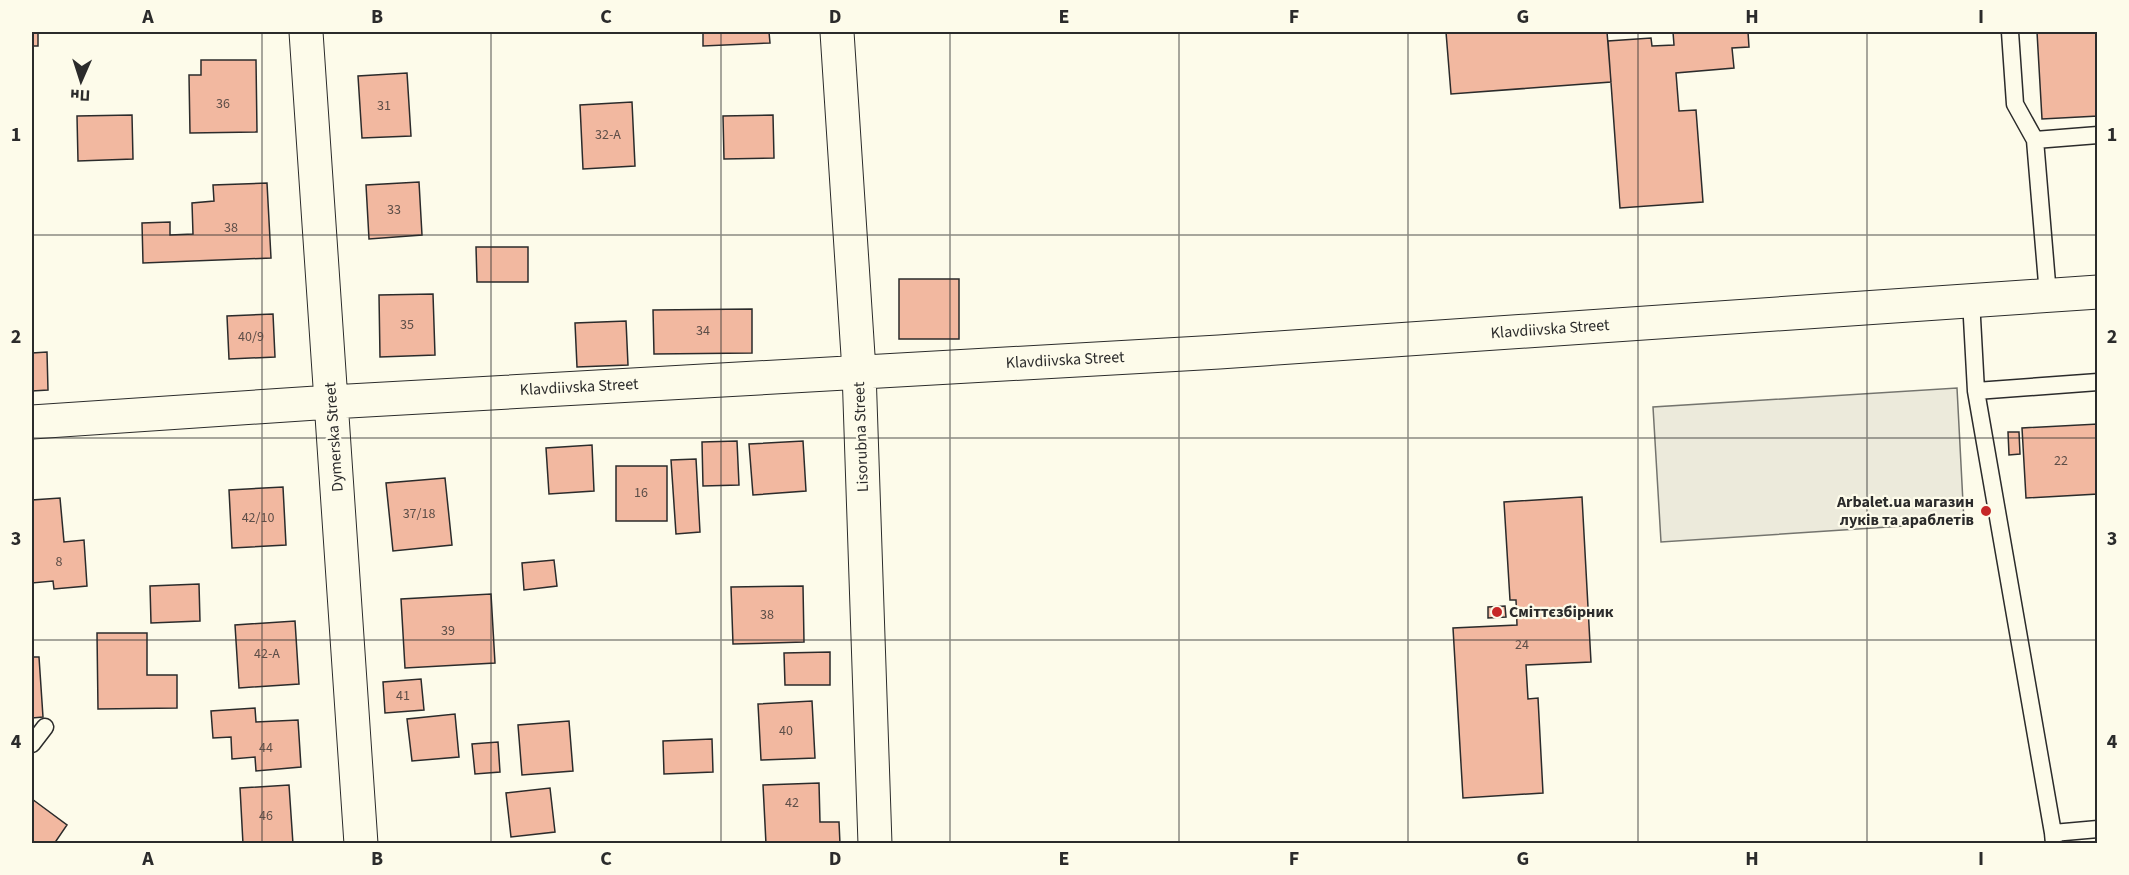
<svg xmlns="http://www.w3.org/2000/svg" width="2129" height="875" font-family="'Source Sans 3',sans-serif">
	<rect width="100%" height="100%" fill="#fdfbea"/>
	<path fill="#eceadb" stroke="#74746e" stroke-width="1.5" d="M 1957,388 L 1964,522 L 1661,542 L 1653,407 Z"/>
	<path fill="#f2b8a0" stroke="#2b2b2b" stroke-width="1.5" d="M 32,32 L 38,32 L 38,46 L 32,46 Z
		M 703,32 L 769,32 L 770,43 L 703,46 Z
		M 1446,32 L 1607,32 L 1611,82 L 1451,94 Z
		M 1673,32 L 1748,32 L 1749,47 L 1732,48 L 1734,68 L 1676,73 L 1679,111 L 1696,110 L 1703,202 L 1620,208 L 1608,41 L 1651,38 L 1652,46 L 1674,45 Z
		M 2037,32 L 2098,32 L 2098,116 L 2042,119 Z
		M 201,60 L 256,60 L 257,132 L 190,133 L 189,75 L 201,75 Z
		M 407,73 L 411,136 L 362,138 L 358,76 Z
		M 632,102 L 635,166 L 583,169 L 580,105 Z
		M 132,115 L 133,159 L 78,161 L 77,116 Z
		M 773,115 L 774,158 L 724,159 L 723,116 Z
		M 419,182 L 422,235 L 369,239 L 366,185 Z
		M 267,183 L 271,258 L 143,263 L 142,223 L 170,222 L 170,235 L 193,234 L 192,203 L 214,201 L 213,185 Z
		M 476,247 L 528,247 L 528,282 L 477,282 Z
		M 899,279 L 959,279 L 959,339 L 899,339 Z
		M 433,294 L 435,355 L 380,357 L 379,295 Z
		M 752,309 L 752,353 L 654,354 L 653,310 Z
		M 273,314 L 275,357 L 229,359 L 227,316 Z
		M 626,321 L 628,365 L 577,367 L 575,323 Z
		M 47,352 L 48,390 L 32,391 L 32,353 Z
		M 2098,424 L 2098,494 L 2026,498 L 2022,428 Z
		M 2008,432 L 2019,432 L 2020,454 L 2009,455 Z
		M 737,441 L 739,485 L 703,486 L 702,442 Z
		M 803,441 L 806,491 L 753,495 L 749,444 Z
		M 592,445 L 594,491 L 549,494 L 546,448 Z
		M 696,459 L 700,532 L 676,534 L 671,460 Z
		M 616,466 L 667,466 L 667,521 L 616,521 Z
		M 445,478 L 452,545 L 393,551 L 386,483 Z
		M 283,487 L 286,545 L 232,548 L 229,490 Z
		M 1582,497 L 1591,662 L 1526,665 L 1528,699 L 1538,698 L 1543,793 L 1463,798 L 1453,628 L 1517,625 L 1516,600 L 1510,600 L 1504,502 Z
		M 60,498 L 64,542 L 84,540 L 87,586 L 54,589 L 53,581 L 32,583 L 32,500 Z
		M 554,560 L 557,586 L 524,590 L 522,563 Z
		M 199,584 L 200,621 L 151,623 L 150,586 Z
		M 803,586 L 804,642 L 733,644 L 731,587 Z
		M 491,594 L 495,663 L 405,668 L 401,599 Z
		M 1505,606 L 1506,617 L 1488,618 L 1488,607 Z
		M 295,621 L 299,684 L 239,688 L 235,625 Z
		M 97,633 L 147,633 L 147,675 L 177,675 L 177,708 L 98,709 Z
		M 830,652 L 830,685 L 785,685 L 784,653 Z
		M 32,657 L 39,657 L 43,717 L 32,718 Z
		M 421,679 L 424,710 L 385,713 L 383,682 Z
		M 812,701 L 815,758 L 761,760 L 758,704 Z
		M 255,708 L 256,722 L 298,720 L 301,767 L 256,771 L 255,757 L 232,759 L 231,737 L 213,738 L 211,711 Z
		M 455,714 L 459,757 L 412,761 L 407,719 Z
		M 569,721 L 573,771 L 522,775 L 518,725 Z
		M 712,739 L 713,772 L 664,774 L 663,741 Z
		M 498,742 L 500,772 L 475,774 L 472,744 Z
		M 819,783 L 820,822 L 839,822 L 840,844 L 766,844 L 763,785 Z
		M 289,785 L 293,844 L 243,844 L 240,788 Z
		M 550,788 L 555,832 L 511,837 L 506,793 Z
		M 32,799 L 67,825 L 54,844 L 32,844 Z"/>
	<g fill="none" stroke-linecap="round" stroke-linejoin="round">
		<defs>
			<path id="lane" d="M 2010,32 L 2015,104 L 2035,140
				M 2048,295 L 2035,140 L 2098,135
				M 1971,300 L 1976,391 L 2098,382
				M 1976,391 L 2053,833
				M 32,744 L 45,727
				M 2054,844 L 2053,833 L 2098,829"/>
			<path id="street" d="M 306,32 L 361,844
				M 837,32 L 859,371 L 875,844
				M 32,422 L 331,402 L 1219,352 L 2098,292"/>
		</defs>
		<use href="#lane" stroke="#2b2b2b" stroke-width="19"/>
		<use href="#street" stroke="#2b2b2b" stroke-width="35"/>
		<use href="#lane" stroke="#fdfbea" stroke-width="16"/>
		<use href="#street" stroke="#fdfbea" stroke-width="33"/>
	</g>
	<path fill="none" stroke="#2b2b2b" stroke-width="1.5" stroke-opacity="0.55" d="M 262,32 L 262,844M 491,32 L 491,844M 721,32 L 721,844M 950,32 L 950,844M 1179,32 L 1179,844M 1408,32 L 1408,844M 1638,32 L 1638,844M 1867,32 L 1867,844M 32,235 L 2098,235M 32,438 L 2098,438M 32,640 L 2098,640"/>
	<g fill="#c62828" stroke="#fdfbea" stroke-width="2">
		<circle cx="1986" cy="511" r="6"/>
		<circle cx="1497" cy="612" r="6"/>
	</g>
	<g text-anchor="middle" dominant-baseline="central" stroke-width="4.5" stroke-linejoin="round" paint-order="stroke">
		<g font-size="14" fill="#5d4e48">
			<text x="223" y="104">36</text>
			<text x="384" y="106">31</text>
			<text x="608" y="135">32-А</text>
			<text x="394" y="210">33</text>
			<text x="231" y="228">38</text>
			<text x="407" y="325">35</text>
			<text x="703" y="331">34</text>
			<text x="251" y="337">40/9</text>
			<text x="2061" y="461">22</text>
			<text x="641" y="493">16</text>
			<text x="419" y="514">37/18</text>
			<text x="258" y="518">42/10</text>
			<text x="59" y="562">8</text>
			<text x="767" y="615">38</text>
			<text x="448" y="631">39</text>
			<text x="1522" y="645">24</text>
			<text x="267" y="654">42-А</text>
			<text x="403" y="696">41</text>
			<text x="786" y="731">40</text>
			<text x="266" y="748">44</text>
			<text x="792" y="803">42</text>
			<text x="266" y="816">46</text>
		</g>
		<g font-size="16" fill="#2b2b2b" stroke="#fdfbea">
			<text transform="translate(1550 329) rotate(-4)">Klavdiivska Street</text>
			<text transform="translate(1065 360) rotate(-3)">Klavdiivska Street</text>
			<text transform="translate(579 387) rotate(-3)">Klavdiivska Street</text>
			<text transform="translate(334 437) rotate(-94)">Dymerska Street</text>
			<text transform="translate(861 437) rotate(-92)">Lisorubna Street</text>
		</g>
		<g font-size="16" font-weight="bold" fill="#2b2b2b" stroke="#fdfbea" text-anchor="end">
			<text x="1974" y="502">Arbalet.ua магазин<tspan x="1974" dy="18">луків та араблетів</tspan></text>
			<text x="1509" y="612" text-anchor="start">Сміттєзбірник</text>
		</g>
	</g>
	<rect width="2129" height="875" fill="none" stroke="#fdfbea" stroke-width="66"/>
	<g transform="translate(81 81) rotate(183)" stroke="#fdfbea" stroke-width="4.5" paint-order="stroke">
	<path d="M0-4.5L10 22L0 15L-10 22Z" fill="#2b2b2b"/>
	<text y="-9" font-size="16" font-weight="bold" text-anchor="middle" fill="#2b2b2b">Пн</text>
	</g>
	<rect x="33" y="33" width="2063" height="809" fill="none" stroke="#2b2b2b" stroke-width="2"/>
	<g font-size="20" text-anchor="middle" font-weight="bold" fill="#2b2b2b">
		<text x="148" y="23">A</text>
		<text x="377" y="23">B</text>
		<text x="606" y="23">C</text>
		<text x="835" y="23">D</text>
		<text x="1064" y="23">E</text>
		<text x="1294" y="23">F</text>
		<text x="1523" y="23">G</text>
		<text x="1752" y="23">H</text>
		<text x="1981" y="23">I</text>
		<text x="16" y="141">1</text>
		<text x="2112" y="141">1</text>
		<text x="16" y="343">2</text>
		<text x="2112" y="343">2</text>
		<text x="16" y="545">3</text>
		<text x="2112" y="545">3</text>
		<text x="16" y="748">4</text>
		<text x="2112" y="748">4</text>
		<text x="148" y="865">A</text>
		<text x="377" y="865">B</text>
		<text x="606" y="865">C</text>
		<text x="835" y="865">D</text>
		<text x="1064" y="865">E</text>
		<text x="1294" y="865">F</text>
		<text x="1523" y="865">G</text>
		<text x="1752" y="865">H</text>
		<text x="1981" y="865">I</text>
	</g>
</svg>
